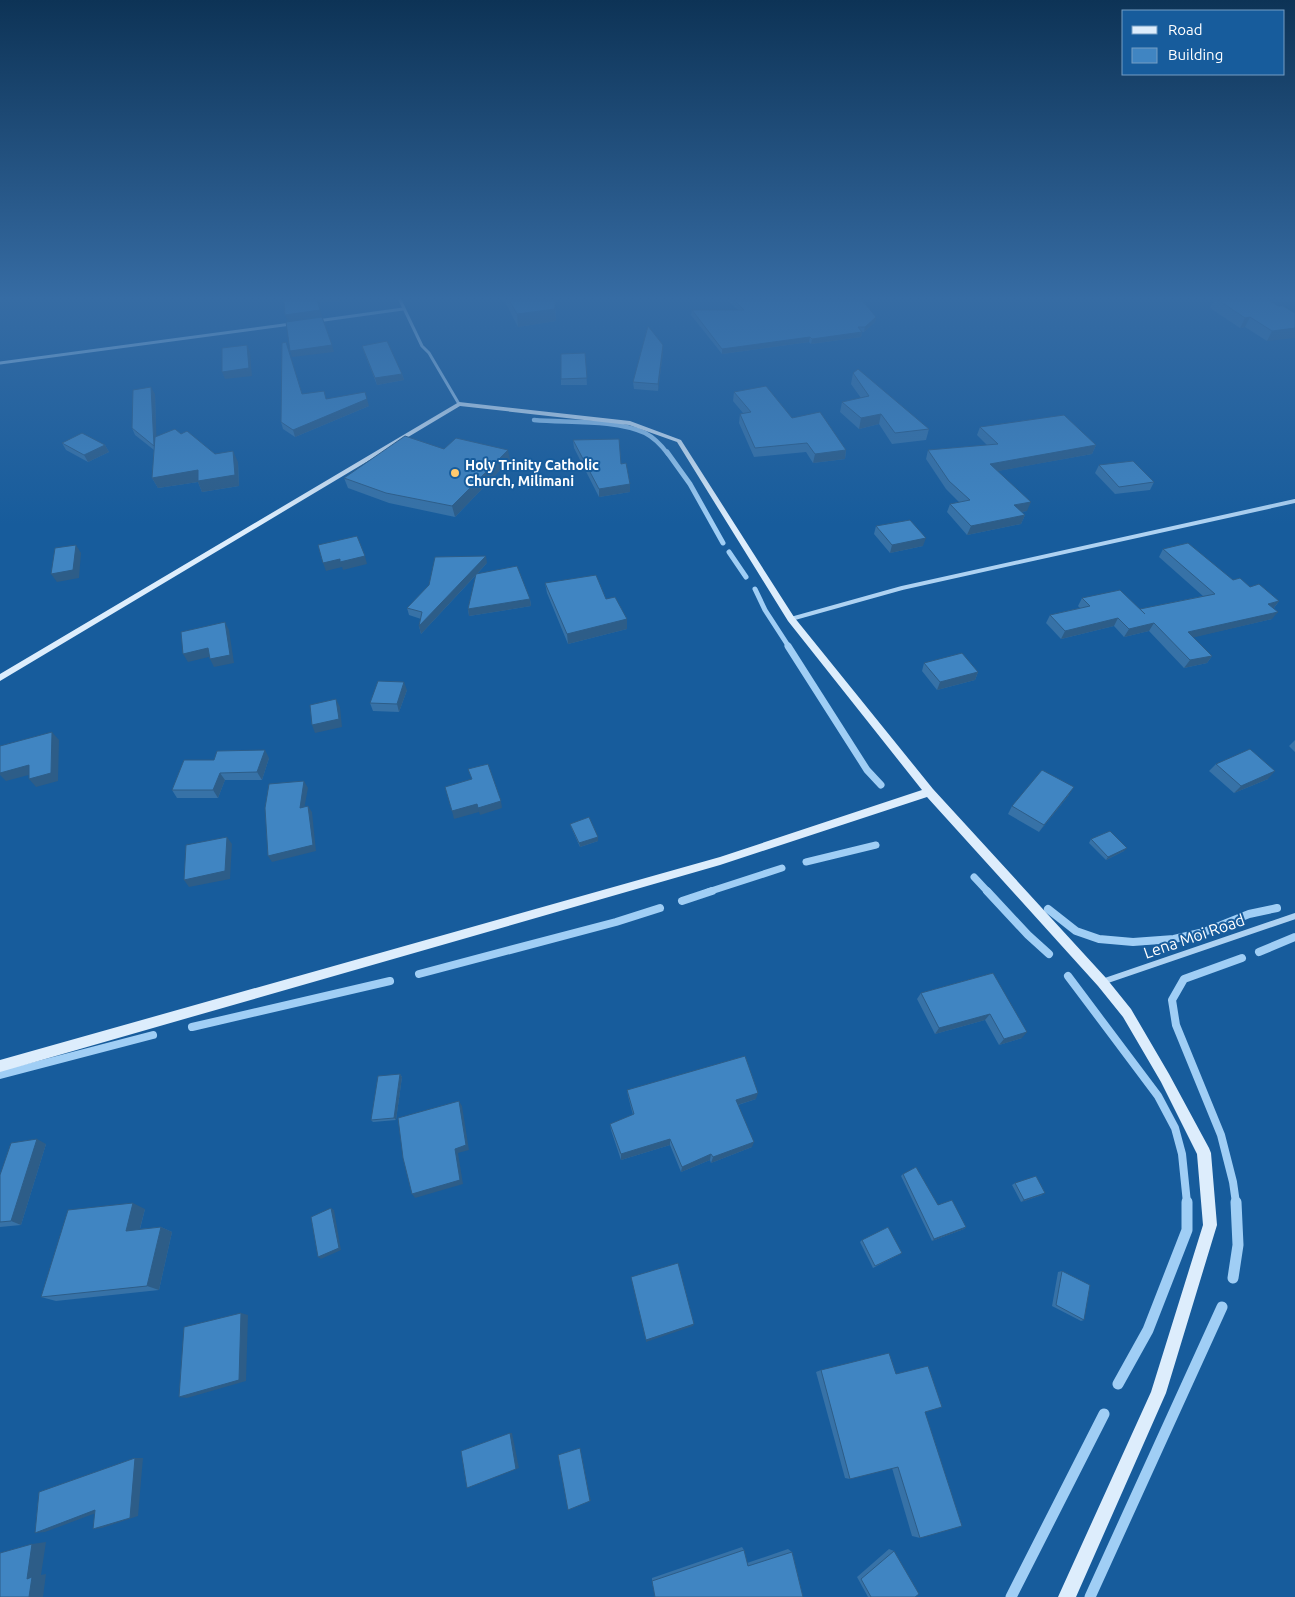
<svg xmlns="http://www.w3.org/2000/svg" width="1295" height="1597" font-family="Ubuntu,sans-serif">
	<rect width="100%" height="100%" fill="#175c9c"/>
	<g fill="none" stroke-linecap="round" stroke-linejoin="round">
		<path stroke="#a0cef5" stroke-width="4.5" d="M 534,420 C 568,423 614,419 645,433 C 655,438 662,446 668,454"/>
		<path stroke="#a0cef5" stroke-width="5" d="M 667,452 L 690,484 L 723,543
			M 729,552 L 746,577
			M 755,589 L 765,610 L 789,647"/>
		<path stroke="#a0cef5" stroke-width="7" d="M 788,646 L 867,770 L 881,785
			M 806,862 L 876,845
			M 974,877 L 988,892
			M 708,892 L 782,868"/>
		<path stroke="#a0cef5" stroke-width="8" d="M 987,891 L 1028,935 L 1049,954
			M 682,901 L 712,891
			M 1048,909 L 1076,931 L 1099,939 L 1133,942 L 1174,939 L 1204,932 L 1249,914 L 1277,908
			M 1259,952 L 1295,937
			M 419,974 L 616,922 L 660,908
			M 1068,976 L 1158,1096 L 1175,1128 L 1182,1154 L 1187,1203
			M 192,1027 L 390,981
			M 0,1075 L 153,1035
			M 1236,1203 L 1233,1182 L 1221,1135 L 1176,1025 L 1172,1000 L 1184,979 L 1242,958"/>
		<path stroke="#a0cef5" stroke-width="11" d="M 1233,1278 L 1238,1245 L 1236,1202
			M 1118,1384 L 1148,1330 L 1187,1230 L 1187,1202
			M 1011,1597 L 1104,1414
			M 1090,1597 L 1222,1307"/>
		<path stroke="#aed2f2" stroke-width="3" d="M 400,300 L 422,346 L 429,353 L 459,404
			M 317,321 L 403,309
			M 0,363 L 291,324"/>
		<path stroke="#aed2f2" stroke-width="4" d="M 791,619 L 902,588 L 1295,501"/>
		<path stroke="#aed2f2" stroke-width="6" d="M 1102,982 L 1295,916"/>
		<path fill="#ddedfc" fill-rule="evenodd" d="M 459,402 L 630,421 L 681,440 L 794,617 L 933,789 L 1106,978 L 1131,1009 L 1169,1074 L 1209,1148 L 1211,1153 L 1217,1225 L 1166,1393 L 1076,1597 L 1058,1597 L 1151,1392 L 1203,1225 L 1197,1154 L 1161,1082 L 1123,1017 L 1098,986 L 927,797 L 720,865 L 0,1072 L 0,1060 L 720,857 L 922,790 L 788,621 L 677,442 L 629,425 L 460,406 L 0,681 L 0,674 Z"/>
	</g>
	<path fill="#3772a7" d="M 504,300 L 555,300 L 556,321 L 518,327 Z
		M 728,300 L 862,300 L 876,317 L 875,322 L 864,332 L 862,332 L 861,337 L 811,344 L 809,342 L 722,354 L 691,315 L 692,310 L 738,310 Z
		M 1214,300 L 1268,300 L 1278,306 L 1295,313 L 1267,341 L 1245,327 L 1240,328 L 1210,308 Z
		M 362,346 L 402,374 L 404,380 L 377,385 L 364,352 Z
		M 663,352 L 658,391 L 634,389 L 633,382 Z
		M 585,353 L 587,385 L 561,385 L 561,379 Z
		M 853,373 L 929,429 L 926,440 L 892,444 L 879,424 L 859,429 L 840,412 L 842,402 L 861,398 L 851,384 Z
		M 734,392 L 792,418 L 846,450 L 845,459 L 813,463 L 806,452 L 754,457 L 739,423 L 740,414 L 743,413 L 733,401 Z
		M 155,394 L 156,436 L 181,434 L 215,454 L 238,462 L 239,486 L 202,492 L 198,482 L 158,488 L 152,478 L 154,450 L 135,435 L 132,428 Z
		M 302,394 L 326,399 L 369,406 L 295,437 L 283,429 L 281,422 Z
		M 980,427 L 1096,445 L 1092,454 L 997,471 L 1027,511 L 1021,512 L 1025,515 L 1021,524 L 967,535 L 947,512 L 950,504 L 959,502 L 946,489 L 926,459 L 928,450 L 987,445 L 977,435 Z
		M 573,440 L 621,464 L 630,492 L 599,497 L 574,448 Z
		M 62,443 L 105,445 L 109,452 L 88,462 L 66,450 Z
		M 444,449 L 510,460 L 455,517 L 389,503 L 348,488 L 344,478 Z
		M 1099,465 L 1154,482 L 1150,490 L 1115,494 L 1095,473 Z
		M 876,526 L 923,546 L 890,553 L 874,534 Z
		M 1163,549 L 1233,580 L 1250,587 L 1279,601 L 1274,608 L 1272,619 L 1193,637 L 1212,656 L 1207,663 L 1184,668 L 1149,631 L 1124,637 L 1114,626 L 1061,639 L 1046,623 L 1050,615 L 1080,608 L 1078,606 L 1082,598 L 1140,609 L 1203,596 L 1159,557 Z
		M 487,563 L 477,574 L 530,599 L 531,606 L 469,616 L 468,609 L 476,575 L 421,634 L 419,626 L 421,619 L 409,615 L 407,608 Z
		M 545,583 L 606,599 L 627,629 L 568,644 L 547,593 Z
		M 924,663 L 978,672 L 975,680 L 937,690 L 922,671 Z
		M 407,690 L 399,712 L 373,711 L 370,703 Z
		M 1295,740 L 1295,752 L 1289,746 Z
		M 269,758 L 262,780 L 225,780 L 218,798 L 177,798 L 172,790 L 214,760 Z
		M 1216,764 L 1268,779 L 1234,793 L 1209,771 Z
		M 1069,795 L 1039,832 L 1008,814 L 1012,806 Z
		M 570,824 L 598,837 L 598,841 L 580,847 L 571,827 Z
		M 1091,839 L 1124,851 L 1106,860 L 1089,843 Z
		M 993,973 L 1022,1038 L 999,1045 L 985,1020 L 935,1034 L 917,999 L 921,993 Z
		M 400,1074 L 402,1077 L 396,1120 L 373,1122 L 371,1120 Z
		M 627,1090 L 756,1099 L 738,1105 L 752,1147 L 711,1163 L 710,1160 L 681,1172 L 670,1145 L 621,1160 L 611,1130 L 610,1124 L 633,1115 L 628,1096 Z
		M 46,1144 L 21,1225 L 0,1227 L 0,1175 Z
		M 903,1174 L 938,1205 L 966,1227 L 964,1229 L 932,1241 L 901,1176 Z
		M 1015,1183 L 1042,1195 L 1021,1202 L 1012,1185 Z
		M 145,1209 L 140,1229 L 161,1227 L 172,1232 L 159,1290 L 56,1301 L 41,1297 Z
		M 862,1240 L 900,1254 L 873,1268 L 860,1242 Z
		M 1062,1271 L 1084,1320 L 1081,1321 L 1052,1306 L 1058,1272 Z
		M 821,1370 L 896,1374 L 925,1412 L 920,1538 L 912,1536 L 892,1468 L 850,1479 L 845,1478 L 816,1372 Z
		M 742,1547 L 744,1550 L 747,1563 L 788,1549 L 792,1552 L 803,1597 L 652,1581 L 652,1578 Z
		M 889,1549 L 894,1551 L 915,1597 L 868,1597 L 857,1577 Z"/>
	<path fill="#2d5d88" d="M 316,300 L 346,300 L 317,304 Z
		M 555,309 L 556,321 L 518,327 L 517,314 Z
		M 320,310 L 322,316 L 288,321 L 285,315 Z
		M 876,317 L 875,322 L 864,332 L 865,327 Z
		M 1250,317 L 1245,327 L 1240,328 L 1245,318 Z
		M 1295,328 L 1295,338 L 1267,341 L 1272,331 Z
		M 862,332 L 861,337 L 811,344 L 812,339 Z
		M 810,337 L 809,342 L 722,354 L 722,349 Z
		M 247,345 L 250,352 L 252,376 L 225,379 L 222,372 Z
		M 332,345 L 334,352 L 292,357 L 290,351 Z
		M 663,345 L 663,352 L 658,391 L 658,384 Z
		M 402,374 L 404,380 L 377,385 L 375,378 Z
		M 151,387 L 155,394 L 157,453 L 154,446 Z
		M 367,399 L 369,406 L 295,437 L 293,430 Z
		M 881,414 L 879,424 L 859,429 L 861,418 Z
		M 105,445 L 109,452 L 88,462 L 84,455 Z
		M 1096,445 L 1092,454 L 987,473 L 990,464 Z
		M 508,450 L 510,460 L 455,517 L 452,506 Z
		M 846,450 L 845,459 L 813,463 L 815,454 Z
		M 233,451 L 238,462 L 239,486 L 202,492 L 198,482 L 158,488 L 152,478 Z
		M 630,484 L 630,492 L 599,497 L 599,489 Z
		M 1031,502 L 1027,511 L 1010,514 L 1014,505 Z
		M 1025,515 L 1021,524 L 967,535 L 971,526 Z
		M 926,538 L 923,546 L 890,553 L 892,545 Z
		M 76,545 L 81,553 L 79,578 L 57,582 L 51,574 Z
		M 365,556 L 367,564 L 343,570 L 342,567 L 326,571 L 323,563 L 340,559 Z
		M 486,556 L 487,563 L 421,634 L 419,626 Z
		M 530,599 L 531,606 L 469,616 L 468,609 Z
		M 1279,601 L 1273,609 L 1268,604 Z
		M 1278,612 L 1272,619 L 1183,640 L 1188,632 Z
		M 1118,618 L 1114,626 L 1061,639 L 1065,631 Z
		M 627,619 L 627,629 L 568,644 L 567,634 Z
		M 225,622 L 229,630 L 234,663 L 214,667 L 210,659 Z
		M 1154,623 L 1149,631 L 1124,637 L 1129,629 Z
		M 208,648 L 213,656 L 188,662 L 183,654 Z
		M 1212,656 L 1207,663 L 1184,668 L 1190,660 Z
		M 978,672 L 975,680 L 937,690 L 940,682 Z
		M 404,682 L 407,690 L 399,712 L 397,704 Z
		M 336,699 L 340,707 L 342,727 L 315,733 L 312,725 Z
		M 52,732 L 59,740 L 58,781 L 36,787 L 29,779 Z
		M 265,750 L 269,758 L 262,780 L 257,772 Z
		M 29,765 L 36,773 L 6,781 L 0,775 L 0,773 Z
		M 1275,771 L 1268,779 L 1234,793 L 1241,786 Z
		M 220,773 L 225,780 L 218,798 L 213,790 Z
		M 304,781 L 308,788 L 303,815 L 300,808 Z
		M 1074,787 L 1069,795 L 1039,832 L 1044,825 Z
		M 501,801 L 502,808 L 480,815 L 478,808 Z
		M 477,804 L 479,812 L 454,819 L 452,811 Z
		M 308,806 L 312,812 L 316,851 L 272,862 L 268,856 Z
		M 227,837 L 232,844 L 230,879 L 189,887 L 184,880 Z
		M 598,837 L 598,841 L 580,847 L 579,843 Z
		M 1127,848 L 1124,851 L 1106,860 L 1108,857 Z
		M 990,1014 L 985,1020 L 935,1034 L 939,1028 Z
		M 1027,1032 L 1022,1038 L 999,1045 L 1004,1039 Z
		M 400,1074 L 402,1077 L 396,1120 L 394,1118 Z
		M 758,1093 L 756,1099 L 734,1106 L 736,1100 Z
		M 459,1101 L 462,1106 L 469,1150 L 458,1153 L 463,1184 L 415,1198 L 412,1194 L 455,1149 Z
		M 37,1139 L 46,1144 L 21,1225 L 11,1221 Z
		M 670,1139 L 670,1145 L 621,1160 L 621,1154 Z
		M 754,1142 L 752,1147 L 711,1163 L 713,1157 Z
		M 711,1154 L 710,1160 L 681,1172 L 682,1167 Z
		M 1045,1193 L 1042,1195 L 1021,1202 L 1024,1200 Z
		M 133,1203 L 145,1209 L 138,1236 L 126,1231 Z
		M 331,1208 L 334,1210 L 341,1250 L 321,1259 L 318,1257 Z
		M 161,1227 L 172,1232 L 159,1290 L 147,1286 Z
		M 966,1227 L 964,1229 L 932,1241 L 934,1239 Z
		M 241,1313 L 248,1315 L 246,1381 L 187,1398 L 179,1397 Z
		M 694,1324 L 693,1326 L 646,1342 L 646,1340 Z
		M 510,1433 L 512,1433 L 519,1468 L 467,1488 Z
		M 580,1448 L 591,1501 L 590,1501 Z
		M 135,1458 L 143,1458 L 138,1516 L 102,1528 L 93,1529 Z
		M 95,1510 L 104,1510 L 45,1532 L 35,1533 Z
		M 46,1542 L 41,1575 L 46,1574 L 43,1597 L 29,1597 L 27,1579 L 32,1544 Z"/>
	<path fill="#4085c2" stroke="#2d5d88" d="M 284,300 L 317,300 L 320,310 L 285,315 Z
		M 509,300 L 555,300 L 555,309 L 517,314 Z
		M 734,300 L 862,300 L 876,317 L 865,327 L 858,327 L 862,332 L 812,339 L 810,337 L 722,349 L 692,310 L 744,310 Z
		M 1218,300 L 1268,300 L 1278,306 L 1283,306 L 1295,313 L 1295,328 L 1272,331 L 1250,317 L 1245,318 Z
		M 322,317 L 332,345 L 290,351 L 286,322 Z
		M 648,326 L 663,345 L 658,384 L 633,382 Z
		M 387,341 L 402,374 L 375,378 L 362,346 Z
		M 286,342 L 302,394 L 324,391 L 326,399 L 365,392 L 367,399 L 293,430 L 281,422 L 282,343 Z
		M 247,345 L 249,368 L 222,372 L 222,348 Z
		M 585,353 L 587,378 L 561,379 L 561,354 Z
		M 858,369 L 929,429 L 895,433 L 881,414 L 861,418 L 842,402 L 869,396 L 853,373 Z
		M 766,386 L 792,418 L 820,412 L 846,450 L 815,454 L 807,443 L 755,448 L 740,414 L 751,412 L 734,392 Z
		M 151,387 L 154,446 L 132,428 L 133,390 Z
		M 1064,415 L 1096,445 L 990,464 L 1031,502 L 1014,505 L 1025,515 L 971,526 L 950,504 L 970,500 L 949,481 L 928,450 L 998,444 L 980,427 Z
		M 175,429 L 181,434 L 187,431 L 215,454 L 233,451 L 235,475 L 198,481 L 198,470 L 152,478 L 155,437 Z
		M 82,433 L 105,445 L 84,455 L 62,443 Z
		M 405,436 L 444,449 L 456,438 L 508,450 L 452,506 L 386,493 L 344,478 Z
		M 619,439 L 621,464 L 626,463 L 630,484 L 599,489 L 573,440 Z
		M 1133,461 L 1154,482 L 1119,487 L 1099,465 Z
		M 910,520 L 926,538 L 892,545 L 876,526 Z
		M 357,536 L 365,556 L 340,562 L 340,559 L 323,563 L 318,545 Z
		M 1188,543 L 1233,580 L 1240,578 L 1250,587 L 1259,584 L 1279,601 L 1268,604 L 1278,612 L 1188,632 L 1212,656 L 1190,660 L 1154,623 L 1129,629 L 1118,618 L 1065,631 L 1050,615 L 1090,606 L 1082,598 L 1120,590 L 1145,614 L 1140,609 L 1215,594 L 1163,549 Z
		M 76,545 L 73,570 L 51,574 L 55,548 Z
		M 486,556 L 419,626 L 422,612 L 407,608 L 429,585 L 435,557 Z
		M 517,566 L 530,599 L 468,609 L 476,574 Z
		M 596,575 L 606,599 L 615,597 L 627,619 L 567,634 L 545,583 Z
		M 225,622 L 230,655 L 210,659 L 208,648 L 183,654 L 181,632 Z
		M 962,653 L 978,672 L 940,682 L 924,663 Z
		M 378,681 L 404,682 L 397,704 L 370,703 Z
		M 336,699 L 339,719 L 312,725 L 310,705 Z
		M 52,732 L 51,773 L 29,779 L 29,765 L 0,773 L 0,746 Z
		M 1250,749 L 1275,771 L 1241,786 L 1216,764 Z
		M 265,750 L 257,772 L 220,773 L 213,790 L 172,790 L 184,760 L 214,760 L 217,751 Z
		M 488,764 L 501,801 L 478,808 L 477,804 L 452,811 L 445,787 L 472,779 L 468,769 Z
		M 1042,770 L 1074,787 L 1044,825 L 1012,806 Z
		M 304,781 L 300,808 L 308,806 L 313,845 L 268,856 L 265,808 L 269,784 Z
		M 589,817 L 598,837 L 579,843 L 570,824 Z
		M 1110,831 L 1127,848 L 1108,857 L 1091,839 Z
		M 227,837 L 225,871 L 184,880 L 186,845 Z
		M 993,973 L 1027,1032 L 1004,1039 L 990,1014 L 939,1028 L 921,993 Z
		M 745,1056 L 758,1093 L 736,1100 L 754,1142 L 713,1157 L 711,1154 L 682,1167 L 670,1139 L 621,1154 L 610,1124 L 634,1114 L 627,1090 Z
		M 400,1074 L 394,1118 L 371,1120 L 378,1076 Z
		M 459,1101 L 466,1145 L 455,1149 L 460,1180 L 412,1194 L 403,1158 L 398,1118 Z
		M 37,1139 L 11,1221 L 0,1222 L 0,1175 L 11,1143 Z
		M 916,1167 L 938,1205 L 952,1200 L 966,1227 L 934,1239 L 903,1174 Z
		M 1036,1176 L 1045,1193 L 1024,1200 L 1015,1183 Z
		M 133,1203 L 126,1231 L 161,1227 L 147,1286 L 41,1297 L 68,1210 Z
		M 331,1208 L 339,1248 L 318,1257 L 311,1217 Z
		M 888,1227 L 902,1253 L 875,1266 L 862,1240 Z
		M 678,1263 L 694,1324 L 646,1340 L 631,1277 Z
		M 1062,1271 L 1090,1285 L 1084,1320 L 1056,1305 Z
		M 241,1313 L 239,1380 L 179,1397 L 184,1327 Z
		M 889,1353 L 896,1374 L 928,1366 L 942,1407 L 925,1412 L 962,1526 L 920,1538 L 898,1467 L 850,1479 L 821,1370 Z
		M 510,1433 L 516,1469 L 467,1488 L 461,1451 Z
		M 580,1448 L 590,1501 L 568,1510 L 558,1455 Z
		M 135,1458 L 130,1518 L 93,1529 L 95,1510 L 35,1533 L 39,1492 Z
		M 32,1544 L 27,1579 L 32,1577 L 29,1597 L 0,1597 L 0,1553 Z
		M 744,1550 L 748,1566 L 792,1552 L 803,1597 L 655,1597 L 652,1581 Z
		M 894,1551 L 919,1594 L 915,1597 L 871,1597 L 861,1579 Z"/>
	<linearGradient id="sky" x2="0" y2="1"><stop stop-color="#0d3356"/><stop offset="0.57" stop-color="#366ca4"/><stop offset="1" stop-color="#366ca4" stop-opacity="0"/></linearGradient>
	<rect width="1295" height="524" fill="url(#sky)"/>
	<circle fill="#ffca6f" stroke="#175c9c" stroke-width="2" cx="455" cy="473" r="5"/>
	<g text-anchor="middle" dominant-baseline="central" stroke-width="4" stroke-linejoin="round" paint-order="stroke">
		<g font-size="14" font-weight="bold" fill="#fff" stroke="#175c9c" text-anchor="start">
			<text x="465" y="465">Holy Trinity Catholic<tspan x="465" dy="16">Church, Milimani</tspan></text>
		</g>
		<g font-size="16" fill="#fff" stroke="#175c9c">
			<text transform="translate(1194 936) rotate(-19)">Lena Moi Road</text>
		</g>
	</g>
	<rect x="1122" y="10" width="162" height="65" fill="#175c9c" stroke="#749dc4"/>
	<rect x="1132" y="26" width="25" height="8" fill="#ddedfc" stroke="#749dc4"/>
	<text x="1168" y="35" font-size="15" fill="#ffffff">Road</text>
	<rect x="1132" y="48" width="25" height="15" fill="#4085c2" stroke="#749dc4"/>
	<text x="1168" y="60" font-size="15" fill="#ffffff">Building</text>
</svg>
